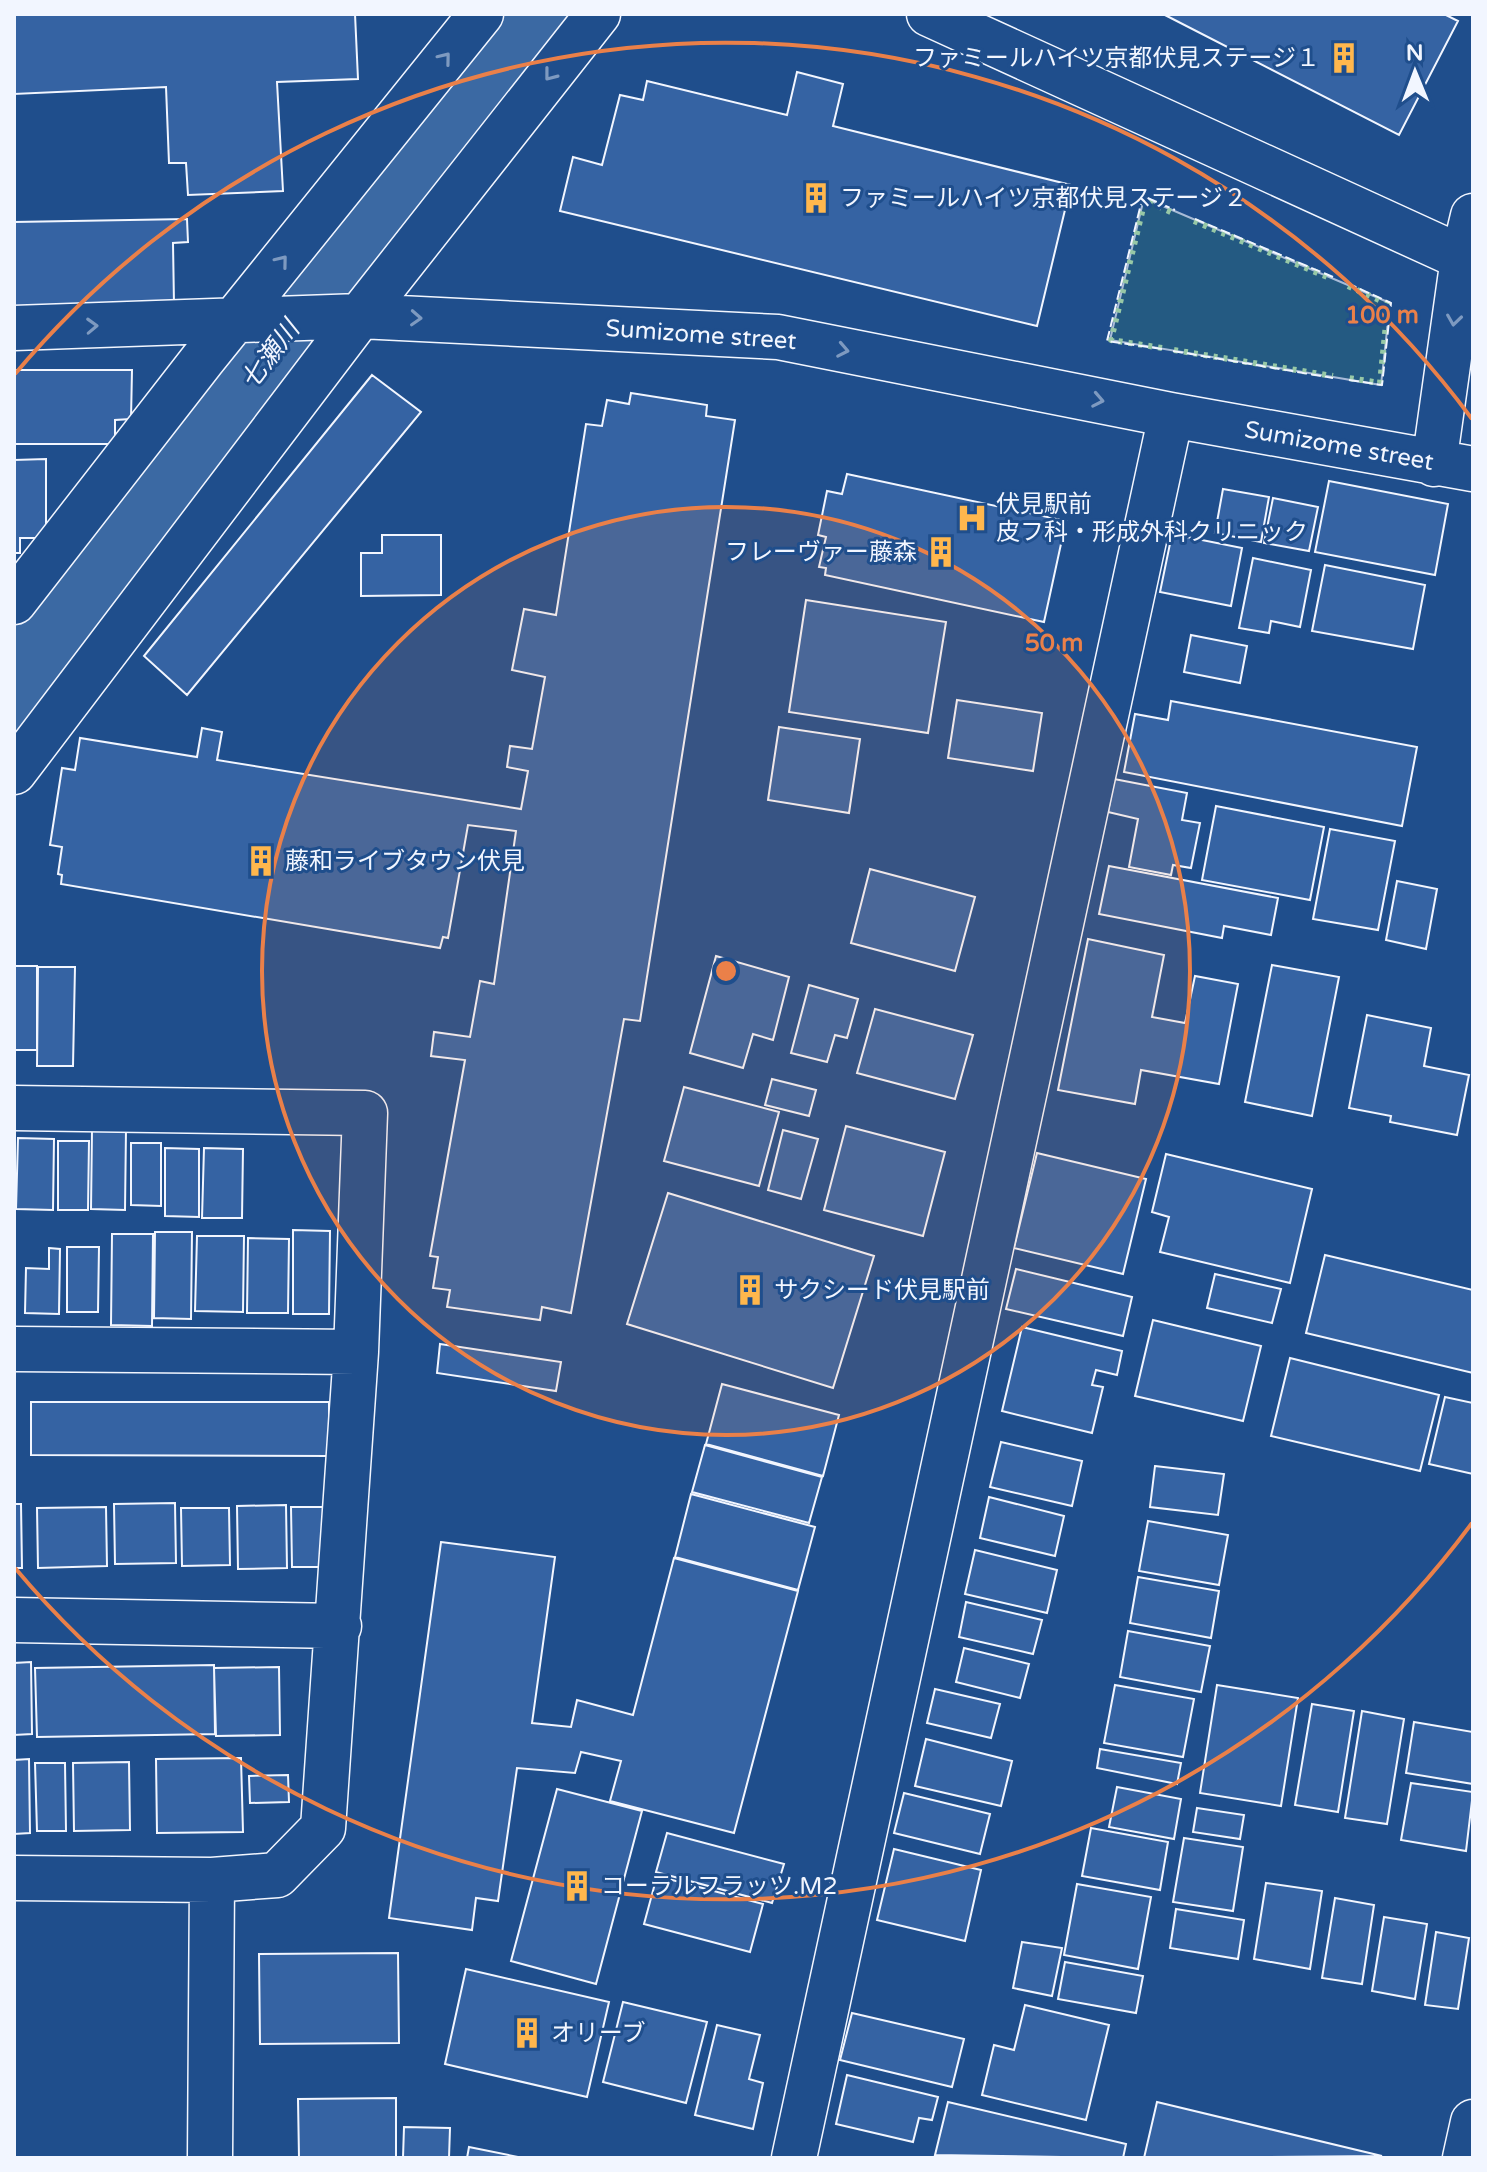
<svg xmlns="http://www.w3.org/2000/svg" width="1487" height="2172" font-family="'Varela Round','Noto Sans JP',sans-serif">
	<rect width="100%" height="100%" fill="#1f4e8c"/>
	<path fill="#245a82" stroke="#a8bbd7" stroke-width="2" d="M 1144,198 L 1390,303 L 1381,385 L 1110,340 Z"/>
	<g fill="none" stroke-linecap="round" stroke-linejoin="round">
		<path stroke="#3b69a3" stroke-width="112" d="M 14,696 L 144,519 L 196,476 L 214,454 L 231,406 L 459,101 L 530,14"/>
	</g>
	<path fill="#3563a3" stroke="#f2f6ff" stroke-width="2" d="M 14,14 L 355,14 L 358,79 L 277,82 L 283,191 L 188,195 L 186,163 L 169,163 L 166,87 L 14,94 Z
		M 1163,14 L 1444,14 L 1458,21 L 1399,135 Z
		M 797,72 L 843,84 L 833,126 L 1071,185 L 1037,326 L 560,211 L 573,157 L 602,165 L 620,95 L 643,100 L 647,81 L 787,115 Z
		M 187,219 L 188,242 L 173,243 L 174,304 L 14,307 L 14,222 Z
		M 14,370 L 132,370 L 131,419 L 115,420 L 115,444 L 14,444 Z
		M 372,375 L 421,412 L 187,695 L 144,656 Z
		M 631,393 L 707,405 L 706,416 L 735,420 L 640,1021 L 624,1019 L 571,1313 L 542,1307 L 540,1320 L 447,1307 L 450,1290 L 433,1288 L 438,1257 L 430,1256 L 465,1060 L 431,1056 L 434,1032 L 470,1037 L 480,981 L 494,984 L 516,831 L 468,825 L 448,938 L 443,937 L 440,948 L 61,884 L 62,875 L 58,874 L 62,847 L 50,845 L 62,768 L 75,770 L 80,738 L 197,757 L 202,728 L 222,732 L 217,760 L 521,809 L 528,771 L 507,767 L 510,746 L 532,749 L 545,677 L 512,670 L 524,609 L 556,615 L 586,424 L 602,426 L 607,400 L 629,404 Z
		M 14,447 L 14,460 L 46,459 L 46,538 L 20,538 L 20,553 L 14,553 Z
		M 847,474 L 1066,521 L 1044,622 L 825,575 L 826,568 L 819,567 L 826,537 L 818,535 L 827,491 L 842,494 Z
		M 1329,481 L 1448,504 L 1435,575 L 1315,552 Z
		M 1223,489 L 1269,497 L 1261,542 L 1215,533 Z
		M 1273,498 L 1318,507 L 1309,551 L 1264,543 Z
		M 1172,534 L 1242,548 L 1231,606 L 1160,592 Z
		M 382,535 L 441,535 L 441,595 L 361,596 L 361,553 L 382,553 Z
		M 1253,558 L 1311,570 L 1300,627 L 1271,621 L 1269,633 L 1239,628 Z
		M 1325,565 L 1425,585 L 1413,649 L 1312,631 Z
		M 806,600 L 946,622 L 928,733 L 789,712 Z
		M 1191,635 L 1247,646 L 1240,683 L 1184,672 Z
		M 957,700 L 1042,713 L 1033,771 L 948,758 Z
		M 1171,701 L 1417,747 L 1402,826 L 1124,772 L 1135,714 L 1168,720 Z
		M 779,727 L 860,739 L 849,813 L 768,800 Z
		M 1114,779 L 1187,793 L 1182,820 L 1200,823 L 1191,868 L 1173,865 L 1171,875 L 1129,867 L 1138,819 L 1108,812 Z
		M 1216,806 L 1324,827 L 1310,900 L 1202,880 Z
		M 1330,829 L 1395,841 L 1378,930 L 1313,919 Z
		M 1109,866 L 1278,898 L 1271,935 L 1224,926 L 1222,938 L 1099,914 Z
		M 870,869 L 975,897 L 955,971 L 851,943 Z
		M 1397,881 L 1437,889 L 1426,949 L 1386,940 Z
		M 1088,939 L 1164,955 L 1152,1017 L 1185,1023 L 1195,976 L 1238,984 L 1219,1084 L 1141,1070 L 1135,1104 L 1058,1090 Z
		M 716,956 L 789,977 L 773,1040 L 753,1034 L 743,1068 L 690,1053 Z
		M 1272,965 L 1339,977 L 1312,1116 L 1245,1102 Z
		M 14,966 L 37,966 L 37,1050 L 14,1050 Z
		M 38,967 L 75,967 L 73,1066 L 37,1066 Z
		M 809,985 L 858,999 L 847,1038 L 835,1035 L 827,1062 L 791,1053 Z
		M 875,1009 L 973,1035 L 955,1099 L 857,1073 Z
		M 1367,1015 L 1431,1028 L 1424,1066 L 1469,1075 L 1457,1135 L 1390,1122 L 1391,1116 L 1349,1108 Z
		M 772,1079 L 816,1090 L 809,1116 L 765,1105 Z
		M 684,1087 L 779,1112 L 759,1186 L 664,1161 Z
		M 846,1126 L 945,1152 L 923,1236 L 824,1210 Z
		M 92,1129 L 126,1129 L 125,1210 L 91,1209 Z
		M 783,1130 L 818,1139 L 801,1199 L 768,1190 Z
		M 18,1138 L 54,1139 L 53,1210 L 16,1209 Z
		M 58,1141 L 89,1141 L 88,1210 L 58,1210 Z
		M 131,1143 L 161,1143 L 161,1206 L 131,1205 Z
		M 165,1148 L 199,1149 L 199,1217 L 165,1216 Z
		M 204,1148 L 243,1149 L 242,1218 L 202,1218 Z
		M 1037,1153 L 1146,1179 L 1123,1274 L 1014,1248 Z
		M 1166,1154 L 1312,1189 L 1290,1283 L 1160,1252 L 1169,1217 L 1152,1212 Z
		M 668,1193 L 874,1256 L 833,1388 L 627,1324 Z
		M 293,1230 L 330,1231 L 329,1314 L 293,1314 Z
		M 155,1232 L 192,1232 L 191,1319 L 154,1318 Z
		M 112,1234 L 153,1234 L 152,1326 L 111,1325 Z
		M 197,1236 L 244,1236 L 243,1312 L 195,1311 Z
		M 248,1238 L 289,1239 L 288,1313 L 247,1313 Z
		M 67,1247 L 99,1247 L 98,1312 L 67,1312 Z
		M 49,1248 L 60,1249 L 59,1314 L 25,1313 L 26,1268 L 49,1269 Z
		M 1325,1255 L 1473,1290 L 1473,1373 L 1306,1333 Z
		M 1016,1269 L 1132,1297 L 1123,1336 L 1006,1309 Z
		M 1215,1274 L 1281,1289 L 1272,1323 L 1207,1308 Z
		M 1153,1320 L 1261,1346 L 1243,1421 L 1135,1396 Z
		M 1022,1327 L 1122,1351 L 1117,1375 L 1096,1370 L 1092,1385 L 1103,1387 L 1092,1433 L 1002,1411 Z
		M 440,1344 L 561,1362 L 556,1391 L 437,1373 Z
		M 1290,1358 L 1439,1395 L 1420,1471 L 1271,1436 Z
		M 722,1384 L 839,1415 L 823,1476 L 706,1444 Z
		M 1445,1397 L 1473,1403 L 1473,1474 L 1429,1464 Z
		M 31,1402 L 329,1402 L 329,1456 L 31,1455 Z
		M 1001,1442 L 1082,1461 L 1072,1506 L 990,1487 Z
		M 705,1445 L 822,1477 L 809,1523 L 692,1492 Z
		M 1155,1466 L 1224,1474 L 1218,1515 L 1150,1507 Z
		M 691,1494 L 815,1527 L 798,1590 L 675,1557 Z
		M 989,1497 L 1064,1516 L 1055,1556 L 980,1538 Z
		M 175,1503 L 176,1563 L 115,1564 L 114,1504 Z
		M 14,1504 L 21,1504 L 22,1568 L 14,1568 Z
		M 286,1505 L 287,1568 L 238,1569 L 237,1506 Z
		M 106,1507 L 107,1566 L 38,1568 L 37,1508 Z
		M 291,1507 L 329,1507 L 331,1567 L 292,1567 Z
		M 181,1508 L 229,1508 L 230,1565 L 182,1566 Z
		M 1148,1521 L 1228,1535 L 1219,1585 L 1139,1571 Z
		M 441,1542 L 555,1557 L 532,1723 L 571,1727 L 577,1700 L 633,1715 L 674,1558 L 798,1591 L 734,1833 L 610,1801 L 621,1761 L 581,1752 L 575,1773 L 517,1768 L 498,1901 L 476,1898 L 472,1930 L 389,1918 Z
		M 975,1550 L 1057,1570 L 1047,1613 L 965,1594 Z
		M 1138,1577 L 1219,1591 L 1211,1638 L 1130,1623 Z
		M 966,1602 L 1042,1620 L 1033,1654 L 959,1637 Z
		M 1128,1631 L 1210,1646 L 1201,1692 L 1120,1677 Z
		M 964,1648 L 1029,1664 L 1020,1698 L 956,1682 Z
		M 31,1662 L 32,1734 L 14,1735 L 14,1663 Z
		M 214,1665 L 215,1734 L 37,1737 L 35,1668 Z
		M 279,1667 L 280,1735 L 216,1736 L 214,1668 Z
		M 1115,1685 L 1194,1699 L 1183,1757 L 1104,1743 Z
		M 1217,1685 L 1298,1698 L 1281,1806 L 1200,1793 Z
		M 935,1689 L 1000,1704 L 991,1738 L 927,1723 Z
		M 1312,1704 L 1354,1711 L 1338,1812 L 1295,1805 Z
		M 1362,1711 L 1404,1719 L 1387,1824 L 1345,1818 Z
		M 1414,1722 L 1473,1732 L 1473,1784 L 1406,1773 Z
		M 926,1739 L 1012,1761 L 1001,1806 L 915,1786 Z
		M 1100,1749 L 1181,1763 L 1177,1784 L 1097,1768 Z
		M 241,1758 L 243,1832 L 157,1833 L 156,1759 Z
		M 29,1759 L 30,1833 L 14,1834 L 14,1760 Z
		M 129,1762 L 130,1830 L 74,1831 L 73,1763 Z
		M 35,1763 L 65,1763 L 66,1831 L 37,1831 Z
		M 288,1775 L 289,1802 L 250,1803 L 249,1776 Z
		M 1411,1783 L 1473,1792 L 1466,1851 L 1401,1840 Z
		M 1117,1787 L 1181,1799 L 1174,1839 L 1109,1827 Z
		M 557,1789 L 642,1811 L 596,1984 L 511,1961 Z
		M 904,1793 L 990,1814 L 980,1854 L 894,1833 Z
		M 1197,1808 L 1244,1815 L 1240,1839 L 1193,1832 Z
		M 1091,1828 L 1168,1842 L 1160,1890 L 1082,1876 Z
		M 667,1833 L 784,1864 L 772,1903 L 656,1872 Z
		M 1184,1838 L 1243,1847 L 1233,1911 L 1173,1902 Z
		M 894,1849 L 981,1870 L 965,1941 L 877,1920 Z
		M 657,1876 L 763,1904 L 750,1952 L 644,1924 Z
		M 1266,1883 L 1322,1891 L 1310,1969 L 1254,1959 Z
		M 1077,1884 L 1151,1897 L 1138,1969 L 1064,1955 Z
		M 1335,1898 L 1374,1905 L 1362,1984 L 1322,1978 Z
		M 1176,1909 L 1244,1920 L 1238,1959 L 1170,1948 Z
		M 1384,1917 L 1427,1924 L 1415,1999 L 1372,1991 Z
		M 1436,1932 L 1469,1938 L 1458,2009 L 1425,2005 Z
		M 1022,1942 L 1062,1948 L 1052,1996 L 1013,1988 Z
		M 398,1953 L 399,2043 L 260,2044 L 259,1954 Z
		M 1065,1962 L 1143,1976 L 1136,2013 L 1058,1999 Z
		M 466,1969 L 609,2002 L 587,2097 L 445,2064 Z
		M 623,2002 L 707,2022 L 686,2103 L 603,2082 Z
		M 1025,2005 L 1109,2025 L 1086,2120 L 982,2095 L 994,2045 L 1014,2050 Z
		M 852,2013 L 964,2039 L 952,2087 L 840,2060 Z
		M 717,2025 L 760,2035 L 749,2079 L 763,2083 L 753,2129 L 695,2115 Z
		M 847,2075 L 938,2097 L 932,2120 L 919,2118 L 913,2142 L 836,2124 Z
		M 396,2098 L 396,2158 L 299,2158 L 298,2099 Z
		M 948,2102 L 1126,2144 L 1123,2158 L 935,2155 Z
		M 1157,2102 L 1382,2156 L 1144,2158 Z
		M 404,2127 L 450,2128 L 449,2158 L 403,2158 Z
		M 469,2147 L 523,2158 L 467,2158 Z"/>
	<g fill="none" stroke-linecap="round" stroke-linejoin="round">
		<defs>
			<path id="minor" d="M 929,14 L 1463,258
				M 14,328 L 360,316 L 778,337 L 1171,415 L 1473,469
				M 1434,464 L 1463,258 L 1473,216
				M 14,602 L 203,359 L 481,14
				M 14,772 L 360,316 L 598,14
				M 14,1108 L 365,1113 L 356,1352 L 323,1828 L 277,1875 L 212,1880 L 210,2158
				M 14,1349 L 356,1352
				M 14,1620 L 339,1626
				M 14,1878 L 212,1880
				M 794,2158 L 1171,415
				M 1465,2158 L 1473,2122"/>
		</defs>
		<use href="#minor" stroke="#f2f6ff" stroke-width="47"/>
		<use href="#minor" stroke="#1f4e8c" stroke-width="44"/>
		<path stroke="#97c8a6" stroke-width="6" stroke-dasharray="4 6" stroke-linecap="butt" d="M 1194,221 L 1332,279
			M 1348,286 L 1388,304 L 1380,383 L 1349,378
			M 1162,348 L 1111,340 L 1145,200 L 1175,214
			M 1174,350 L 1333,376"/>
		<path stroke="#f2f6ff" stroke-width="2" stroke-dasharray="10 4" stroke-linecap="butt" d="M 1195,219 L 1333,277
			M 1162,349 L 1107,341 L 1143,196 L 1175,210
			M 1173,351 L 1333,378
			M 1349,380 L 1382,385 L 1391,303 L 1349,284"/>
	</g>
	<defs><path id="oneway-chevron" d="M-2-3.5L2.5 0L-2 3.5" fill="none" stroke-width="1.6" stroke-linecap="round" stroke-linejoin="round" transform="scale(2)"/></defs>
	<g stroke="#7e9ac0">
		<use href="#oneway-chevron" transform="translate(445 58) rotate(-51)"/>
		<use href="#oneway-chevron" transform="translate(550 75) rotate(128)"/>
		<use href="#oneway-chevron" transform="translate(282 261) rotate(-51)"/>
		<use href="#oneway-chevron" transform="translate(416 318) rotate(3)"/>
		<use href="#oneway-chevron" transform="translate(1454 320) rotate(98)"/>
		<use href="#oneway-chevron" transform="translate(92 326) rotate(-2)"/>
		<use href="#oneway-chevron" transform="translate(843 350) rotate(11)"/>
		<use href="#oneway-chevron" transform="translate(1098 400) rotate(11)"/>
	</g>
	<circle cx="726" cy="971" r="464" fill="#ea8049" fill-opacity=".12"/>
	<g fill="none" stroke="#ea8049" stroke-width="4">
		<circle cx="726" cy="971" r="464"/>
		<path d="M1472 1523A928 928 0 0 1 15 1568M15 374A928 928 0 0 1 1472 419"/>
	</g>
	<defs>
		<symbol id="building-bare" viewBox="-9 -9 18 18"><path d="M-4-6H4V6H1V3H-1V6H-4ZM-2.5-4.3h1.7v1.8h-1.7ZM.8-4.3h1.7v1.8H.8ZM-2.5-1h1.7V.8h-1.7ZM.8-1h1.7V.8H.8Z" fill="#ffb74d" stroke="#1f4e8c" stroke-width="2.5" paint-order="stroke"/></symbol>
		<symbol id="hospital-bare" viewBox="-9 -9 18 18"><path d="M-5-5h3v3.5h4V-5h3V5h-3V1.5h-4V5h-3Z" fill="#ffb74d" stroke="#1f4e8c" stroke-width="2.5" paint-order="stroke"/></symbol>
	</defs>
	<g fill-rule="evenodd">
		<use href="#building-bare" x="1322" y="36" width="44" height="44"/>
		<use href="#building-bare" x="794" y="176" width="44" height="44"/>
		<use href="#hospital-bare" x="950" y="496" width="44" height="44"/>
		<use href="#building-bare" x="919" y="530" width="44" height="44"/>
		<use href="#building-bare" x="239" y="839" width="44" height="44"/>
		<use href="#building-bare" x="728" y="1268" width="44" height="44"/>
		<use href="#building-bare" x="555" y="1864" width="44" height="44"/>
		<use href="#building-bare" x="505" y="2011" width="44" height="44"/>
	</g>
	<g text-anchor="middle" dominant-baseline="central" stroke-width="6" stroke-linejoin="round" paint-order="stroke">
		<g font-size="24" fill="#f2f6ff" stroke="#1f4e8c" text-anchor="start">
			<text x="1320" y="58" text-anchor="end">ファミールハイツ京都伏見ステージ１</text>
			<text x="840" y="198">ファミールハイツ京都伏見ステージ２</text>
			<text x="996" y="504">伏見駅前<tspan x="996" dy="28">皮フ科・形成外科クリニック</tspan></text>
			<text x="917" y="552" text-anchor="end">フレーヴァー藤森</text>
			<text x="285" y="861">藤和ライブタウン伏見</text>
			<text x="774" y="1290">サクシード伏見駅前</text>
			<text x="601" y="1886">コーラルフラッツ.M2</text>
			<text x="551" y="2033">オリーブ</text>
		</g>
		<g font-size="24" fill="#f2f6ff" stroke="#1f4e8c">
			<text transform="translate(701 335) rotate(4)">Sumizome street</text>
			<text transform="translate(1339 446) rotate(10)">Sumizome street</text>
		</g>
		<g font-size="26" font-style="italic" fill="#f2f6ff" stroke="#1f4e8c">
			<text transform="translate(270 355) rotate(-53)">七瀬川</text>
		</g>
	</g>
	<circle cx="726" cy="971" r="12" fill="#ea8049" stroke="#1f4e8c" stroke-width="4"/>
	<g font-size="24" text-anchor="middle" font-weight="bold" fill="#ea8049" stroke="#1f4e8c" stroke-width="6" stroke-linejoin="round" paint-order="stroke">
		<text x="1382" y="323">100 m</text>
		<text x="1054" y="651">50 m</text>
	</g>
	<rect width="1487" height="2172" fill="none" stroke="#f2f6ff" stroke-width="32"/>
	<g transform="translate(1415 72) rotate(359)" stroke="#1f4e8c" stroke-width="6" paint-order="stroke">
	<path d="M0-6L14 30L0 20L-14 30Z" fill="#f2f6ff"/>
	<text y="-12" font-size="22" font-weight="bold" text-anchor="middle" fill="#f2f6ff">N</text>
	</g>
</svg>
